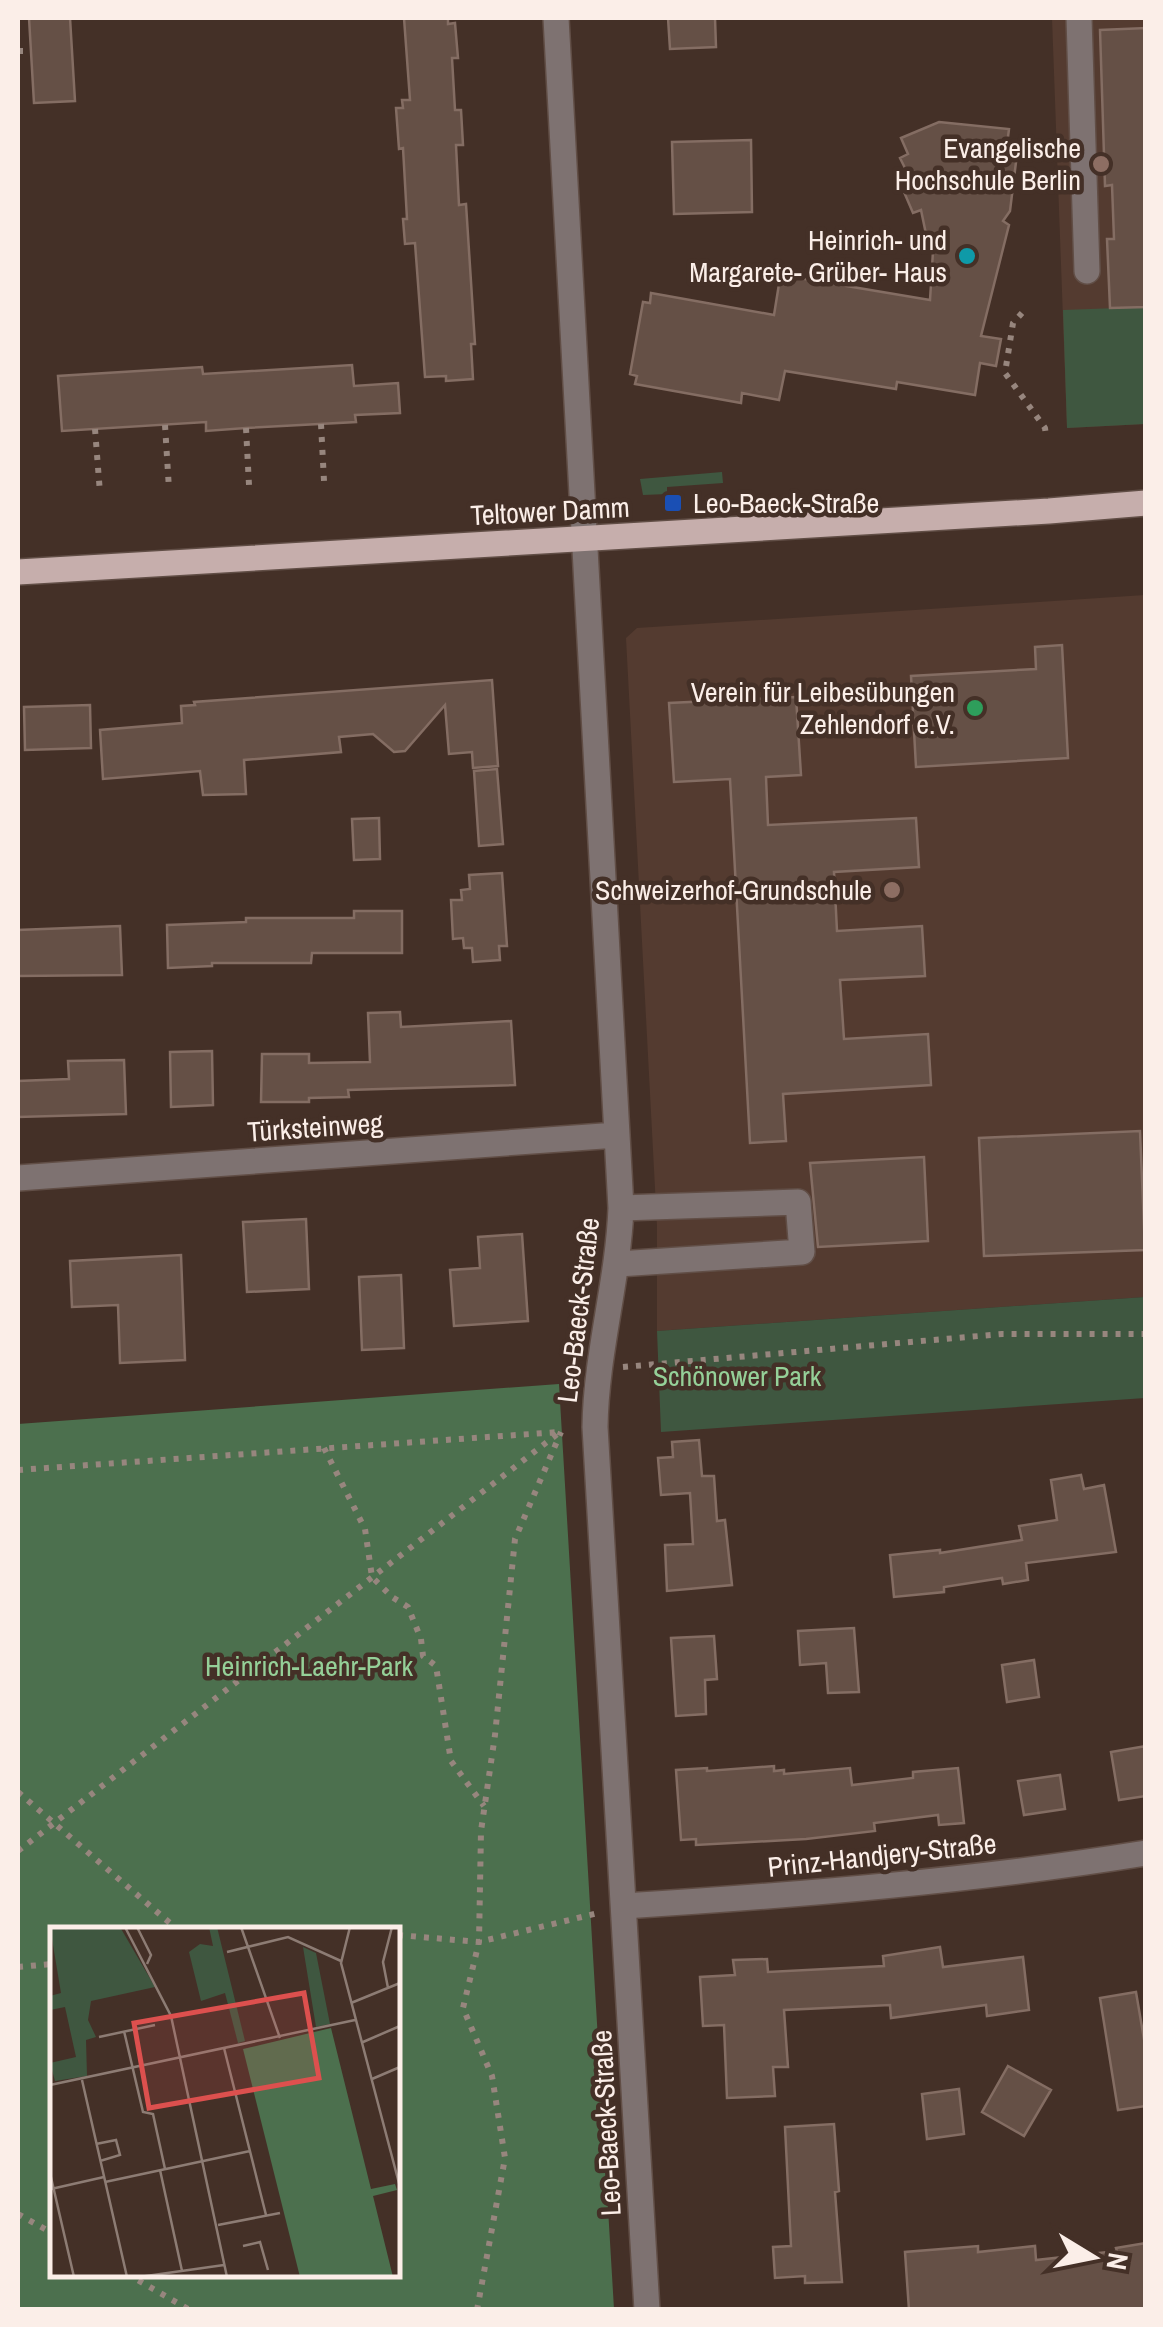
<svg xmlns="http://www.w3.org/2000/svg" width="1163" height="2327" font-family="'Archivo Narrow',sans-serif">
	<rect width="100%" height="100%" fill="#443027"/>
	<path fill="#543b30" d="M 1052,18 L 1145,18 L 1145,424 L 1067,428 Z
		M 1145,595 L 1145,1297 L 657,1331 L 657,1226 L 626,638 L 637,628 Z"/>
	<path fill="#3f5740" d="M 1145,307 L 1145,424 L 1067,428 L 1063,310 Z
		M 722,472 L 723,483 L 667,487 L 667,494 L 643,495 L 640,479 Z
		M 1145,1297 L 1145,1398 L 661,1432 L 657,1331 Z"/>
	<path fill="#4c704e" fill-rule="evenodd" d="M 559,1384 L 614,2309 L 18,2309 L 18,1424 ZM 52,1930 L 398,1930 L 398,2274 L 52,2274 Z"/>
	<path fill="#655046" stroke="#846d63" stroke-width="2.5" d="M 29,18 L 70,18 L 75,101 L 34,103 Z
		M 404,18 L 448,18 L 448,24 L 455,23 L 458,58 L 452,58 L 455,110 L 461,110 L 463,145 L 456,145 L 459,205 L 466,204 L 475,344 L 471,344 L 473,379 L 446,381 L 446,376 L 425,377 L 415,243 L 405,244 L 403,219 L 407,219 L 403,148 L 399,149 L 396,108 L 403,108 L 402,100 L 410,100 Z
		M 668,18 L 715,18 L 716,47 L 670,49 Z
		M 1146,28 L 1146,307 L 1110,308 L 1107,239 L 1114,239 L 1112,185 L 1105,186 L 1100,30 Z
		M 939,122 L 1009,129 L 1006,153 L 1017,154 L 1010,211 L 1003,221 L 1009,225 L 981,336 L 1001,339 L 996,366 L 980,363 L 975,395 L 897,382 L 896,389 L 785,371 L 779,400 L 742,393 L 741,403 L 635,384 L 637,376 L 630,374 L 643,302 L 650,303 L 651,293 L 774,315 L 779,284 L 786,285 L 787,276 L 930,300 L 934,235 L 926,234 L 921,210 L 913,213 L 898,178 L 908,174 L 900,158 L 908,154 L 901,138 Z
		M 751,140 L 752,212 L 674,214 L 672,142 Z
		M 352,365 L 354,386 L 398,383 L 400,413 L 355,415 L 356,422 L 246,428 L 206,431 L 206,422 L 62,431 L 58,376 L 202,367 L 203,374 Z
		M 1062,645 L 1068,758 L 916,767 L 911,676 L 1036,669 L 1035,647 Z
		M 492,680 L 498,766 L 473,768 L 472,752 L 449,754 L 445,705 L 405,751 L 394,752 L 373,734 L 339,737 L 341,752 L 244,760 L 246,794 L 203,795 L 200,771 L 103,779 L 100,730 L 182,723 L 181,706 L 195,705 L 194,702 Z
		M 796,697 L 801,775 L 766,777 L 768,825 L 916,818 L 919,867 L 834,872 L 837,931 L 922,926 L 925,976 L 840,980 L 844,1039 L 928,1034 L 931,1085 L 783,1094 L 786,1141 L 750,1143 L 730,779 L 674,782 L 669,703 Z
		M 90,705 L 91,748 L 25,750 L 24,707 Z
		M 497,769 L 503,844 L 479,846 L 474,771 Z
		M 379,818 L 380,859 L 354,860 L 352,819 Z
		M 502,873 L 507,946 L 499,946 L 500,960 L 473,962 L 472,948 L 464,948 L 463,938 L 453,939 L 451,900 L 462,900 L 461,890 L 470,889 L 469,875 Z
		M 354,911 L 402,911 L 402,953 L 312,953 L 311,963 L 212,963 L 212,966 L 168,968 L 167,925 L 246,922 L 246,918 L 354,918 Z
		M 120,926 L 122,975 L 18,976 L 18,930 Z
		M 400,1012 L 401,1027 L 511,1021 L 515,1085 L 348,1090 L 349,1097 L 309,1098 L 309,1102 L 261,1102 L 262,1054 L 309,1054 L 309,1063 L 370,1062 L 368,1013 Z
		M 212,1051 L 213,1105 L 171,1107 L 170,1052 Z
		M 124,1060 L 126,1114 L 18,1117 L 18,1081 L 69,1079 L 68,1061 Z
		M 1140,1131 L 1145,1250 L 984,1256 L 979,1138 Z
		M 924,1157 L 928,1241 L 818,1247 L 810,1163 Z
		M 306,1219 L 309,1289 L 247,1292 L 243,1222 Z
		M 522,1234 L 528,1321 L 454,1326 L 450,1270 L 480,1268 L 478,1237 Z
		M 181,1255 L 185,1360 L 120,1363 L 118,1305 L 72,1307 L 70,1261 Z
		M 401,1275 L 404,1348 L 362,1350 L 359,1277 Z
		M 699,1440 L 702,1476 L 714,1476 L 717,1521 L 725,1520 L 732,1585 L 667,1591 L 665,1545 L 693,1544 L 690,1493 L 661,1495 L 658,1458 L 673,1457 L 672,1442 Z
		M 1081,1475 L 1084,1489 L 1104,1485 L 1116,1552 L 1026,1563 L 1028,1580 L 1003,1584 L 1002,1578 L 944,1587 L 944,1592 L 894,1597 L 890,1555 L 940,1550 L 940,1553 L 1022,1540 L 1019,1526 L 1057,1520 L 1051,1480 Z
		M 854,1628 L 859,1692 L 828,1693 L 826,1663 L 800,1665 L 798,1631 Z
		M 714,1636 L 717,1679 L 705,1680 L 706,1714 L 676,1716 L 671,1638 Z
		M 1034,1660 L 1039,1697 L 1007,1702 L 1002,1665 Z
		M 1146,1746 L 1146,1796 L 1119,1800 L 1111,1752 Z
		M 774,1766 L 774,1771 L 784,1770 L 784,1774 L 850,1768 L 852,1785 L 913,1778 L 913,1772 L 958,1768 L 964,1823 L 939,1825 L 938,1815 L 874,1823 L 875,1831 L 806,1839 L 696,1845 L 696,1839 L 681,1840 L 676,1770 L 707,1768 L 707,1771 Z
		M 1060,1775 L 1065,1809 L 1024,1815 L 1018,1781 Z
		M 940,1947 L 943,1967 L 1023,1957 L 1029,2010 L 987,2016 L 986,2005 L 891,2018 L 890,2005 L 784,2010 L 788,2067 L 773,2067 L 775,2096 L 727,2098 L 724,2025 L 703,2026 L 700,1977 L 735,1975 L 733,1960 L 767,1959 L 768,1972 L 884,1966 L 883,1956 Z
		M 1136,1992 L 1146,2051 L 1146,2106 L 1118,2110 L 1100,1998 Z
		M 1008,2066 L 1051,2090 L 1024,2136 L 982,2112 Z
		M 959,2089 L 964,2134 L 927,2139 L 922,2094 Z
		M 834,2124 L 839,2191 L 835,2192 L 842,2282 L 805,2283 L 805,2276 L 775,2278 L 773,2247 L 791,2246 L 785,2127 Z
		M 1146,2243 L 1146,2308 L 909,2310 L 905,2252 L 978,2246 L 978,2252 L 1035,2246 L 1036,2260 L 1117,2251 L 1116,2248 Z"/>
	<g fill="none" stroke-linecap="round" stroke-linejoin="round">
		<defs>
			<path id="minor" d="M 556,18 L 621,1208 C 618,1282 596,1353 595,1427 L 647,2310
				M 1079,18 L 1087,271
				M 18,1178 L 617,1135
				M 618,1264 L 802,1252 L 798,1202 L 621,1208
				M 624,1906 C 799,1895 972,1881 1146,1853"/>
			<path id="major" d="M 18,572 L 1049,511 L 1146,503"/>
		</defs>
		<use href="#minor" stroke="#614e46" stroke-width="28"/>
		<use href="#major" stroke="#614e46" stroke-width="28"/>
		<path stroke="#97867e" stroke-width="6" stroke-dasharray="5 8" stroke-linecap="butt" d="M 18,51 L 31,51
			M 1022,313 L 1013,323 L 1005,373 L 1045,428 L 1046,436
			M 321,424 L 324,481
			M 165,425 L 169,489
			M 246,428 L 249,485
			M 95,429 L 100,493
			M 623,1367 L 1002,1334 L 1146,1334
			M 324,1448 L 365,1529 L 372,1577 L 392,1597 L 408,1607 L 421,1639 L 423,1656 L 436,1666 L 451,1761 L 484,1806
			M 18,1470 L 559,1432
			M 18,1792 L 178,1930
			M 18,1851 L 560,1432
			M 398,1935 L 479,1942 L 598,1913
			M 18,1967 L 52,1964
			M 18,2214 L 52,2233
			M 127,2274 L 190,2310
			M 477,2310 L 505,2158 L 492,2076 L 463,2008 L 479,1942 L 481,1831 L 495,1735 L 515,1539 L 561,1432"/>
		<use href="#minor" stroke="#7e7271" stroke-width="25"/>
		<use href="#major" stroke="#c6aeac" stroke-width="25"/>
	</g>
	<g fill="#8d6e63" stroke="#443027" stroke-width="4">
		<circle cx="1101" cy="164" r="10"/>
		<circle cx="892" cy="890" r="10"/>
	</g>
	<circle fill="#0f9aa8" stroke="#443027" stroke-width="4" cx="967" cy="256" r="10"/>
	<rect fill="#1a4fb4" stroke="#443027" stroke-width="4" x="663" y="493" width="20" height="20" rx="5"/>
	<circle fill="#2e9e5b" stroke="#443027" stroke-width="4" cx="975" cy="708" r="10"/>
	<g text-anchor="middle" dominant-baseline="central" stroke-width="9" stroke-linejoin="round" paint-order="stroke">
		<g font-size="28" fill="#fbeee8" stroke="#443027" text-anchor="end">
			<text x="1081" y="148">Evangelische<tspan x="1081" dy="32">Hochschule Berlin</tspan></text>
			<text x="947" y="240">Heinrich- und<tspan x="947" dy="32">Margarete- Grüber- Haus</tspan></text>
			<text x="693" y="503" text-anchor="start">Leo-Baeck-Straße</text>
			<text x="955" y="692">Verein für Leibesübungen<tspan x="955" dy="32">Zehlendorf e.V.</tspan></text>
			<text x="872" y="890">Schweizerhof-Grundschule</text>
		</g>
		<g font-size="28" fill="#fbeee8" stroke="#443027">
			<text transform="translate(550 511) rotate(-3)">Teltower Damm</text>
			<text transform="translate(315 1127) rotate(-4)">Türksteinweg</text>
			<text transform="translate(578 1310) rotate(-83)">Leo-Baeck-Straße</text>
			<text transform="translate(882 1855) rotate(-6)">Prinz-Handjery-Straße</text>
			<text transform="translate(606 2123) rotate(-93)">Leo-Baeck-Straße</text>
		</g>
		<g font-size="28" fill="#95d098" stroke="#443027">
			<text x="737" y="1376">Schönower Park</text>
			<text x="309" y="1666">Heinrich-Laehr-Park</text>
		</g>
	</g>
	<g transform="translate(50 1927)">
		<rect width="350" height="350" fill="#443027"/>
		<path d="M 0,0 L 70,0 L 105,60 L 41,74 L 38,93 L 46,110 L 36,113 L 37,149 L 5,154 L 0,136 L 26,130 L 15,80 L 0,83 L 0,69 L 11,66 ZM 159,0 L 167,0 L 195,114 L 188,116 L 175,66 L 151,74 L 139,25 L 150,17 L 163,19 ZM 253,20 L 266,26 L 280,97 L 266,100 Z" fill="#3f5740"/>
		<path d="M 281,101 L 321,262 L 345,257 L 347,263 L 323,269 L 343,350 L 250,350 L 193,122 Z" fill="#4c704e"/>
		<path fill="none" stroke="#8d7c74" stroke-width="2.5" d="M 75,0 L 121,89 L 177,350M 87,0 L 101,28 L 97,37M 191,0 L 230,111M 300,0 L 291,36 L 350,260M 177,25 L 238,10 L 291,34M 338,61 L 333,35 L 342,0M 301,76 L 350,56M 74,104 L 93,185 L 103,187 L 115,242M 49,110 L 105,98M 313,115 L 350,99M 174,121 L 216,288M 322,152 L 350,140M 32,153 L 77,350M 0,158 L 305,93M 46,217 L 66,213 L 70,228 L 50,234M 110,243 L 132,344M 0,246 L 24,350M 55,255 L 200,224M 1,262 L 54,250M 168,298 L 230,286M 193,319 L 210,315 L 218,343M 89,350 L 174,338"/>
		<path fill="#dd504e" fill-opacity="0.15" stroke="#dd504e" stroke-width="5" d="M 254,66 L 269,151 L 99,181 L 84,96 Z"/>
		<rect width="350" height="350" fill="none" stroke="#fbeee8" stroke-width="5"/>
	</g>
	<rect width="1163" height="2327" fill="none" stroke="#fbeee8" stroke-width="40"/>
	<g transform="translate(1093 2257) rotate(100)" stroke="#443027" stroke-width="8" paint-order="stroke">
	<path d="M0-8L18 38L0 25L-18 38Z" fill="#fbeee8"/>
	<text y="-15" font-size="28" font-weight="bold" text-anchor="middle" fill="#fbeee8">N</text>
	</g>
</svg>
